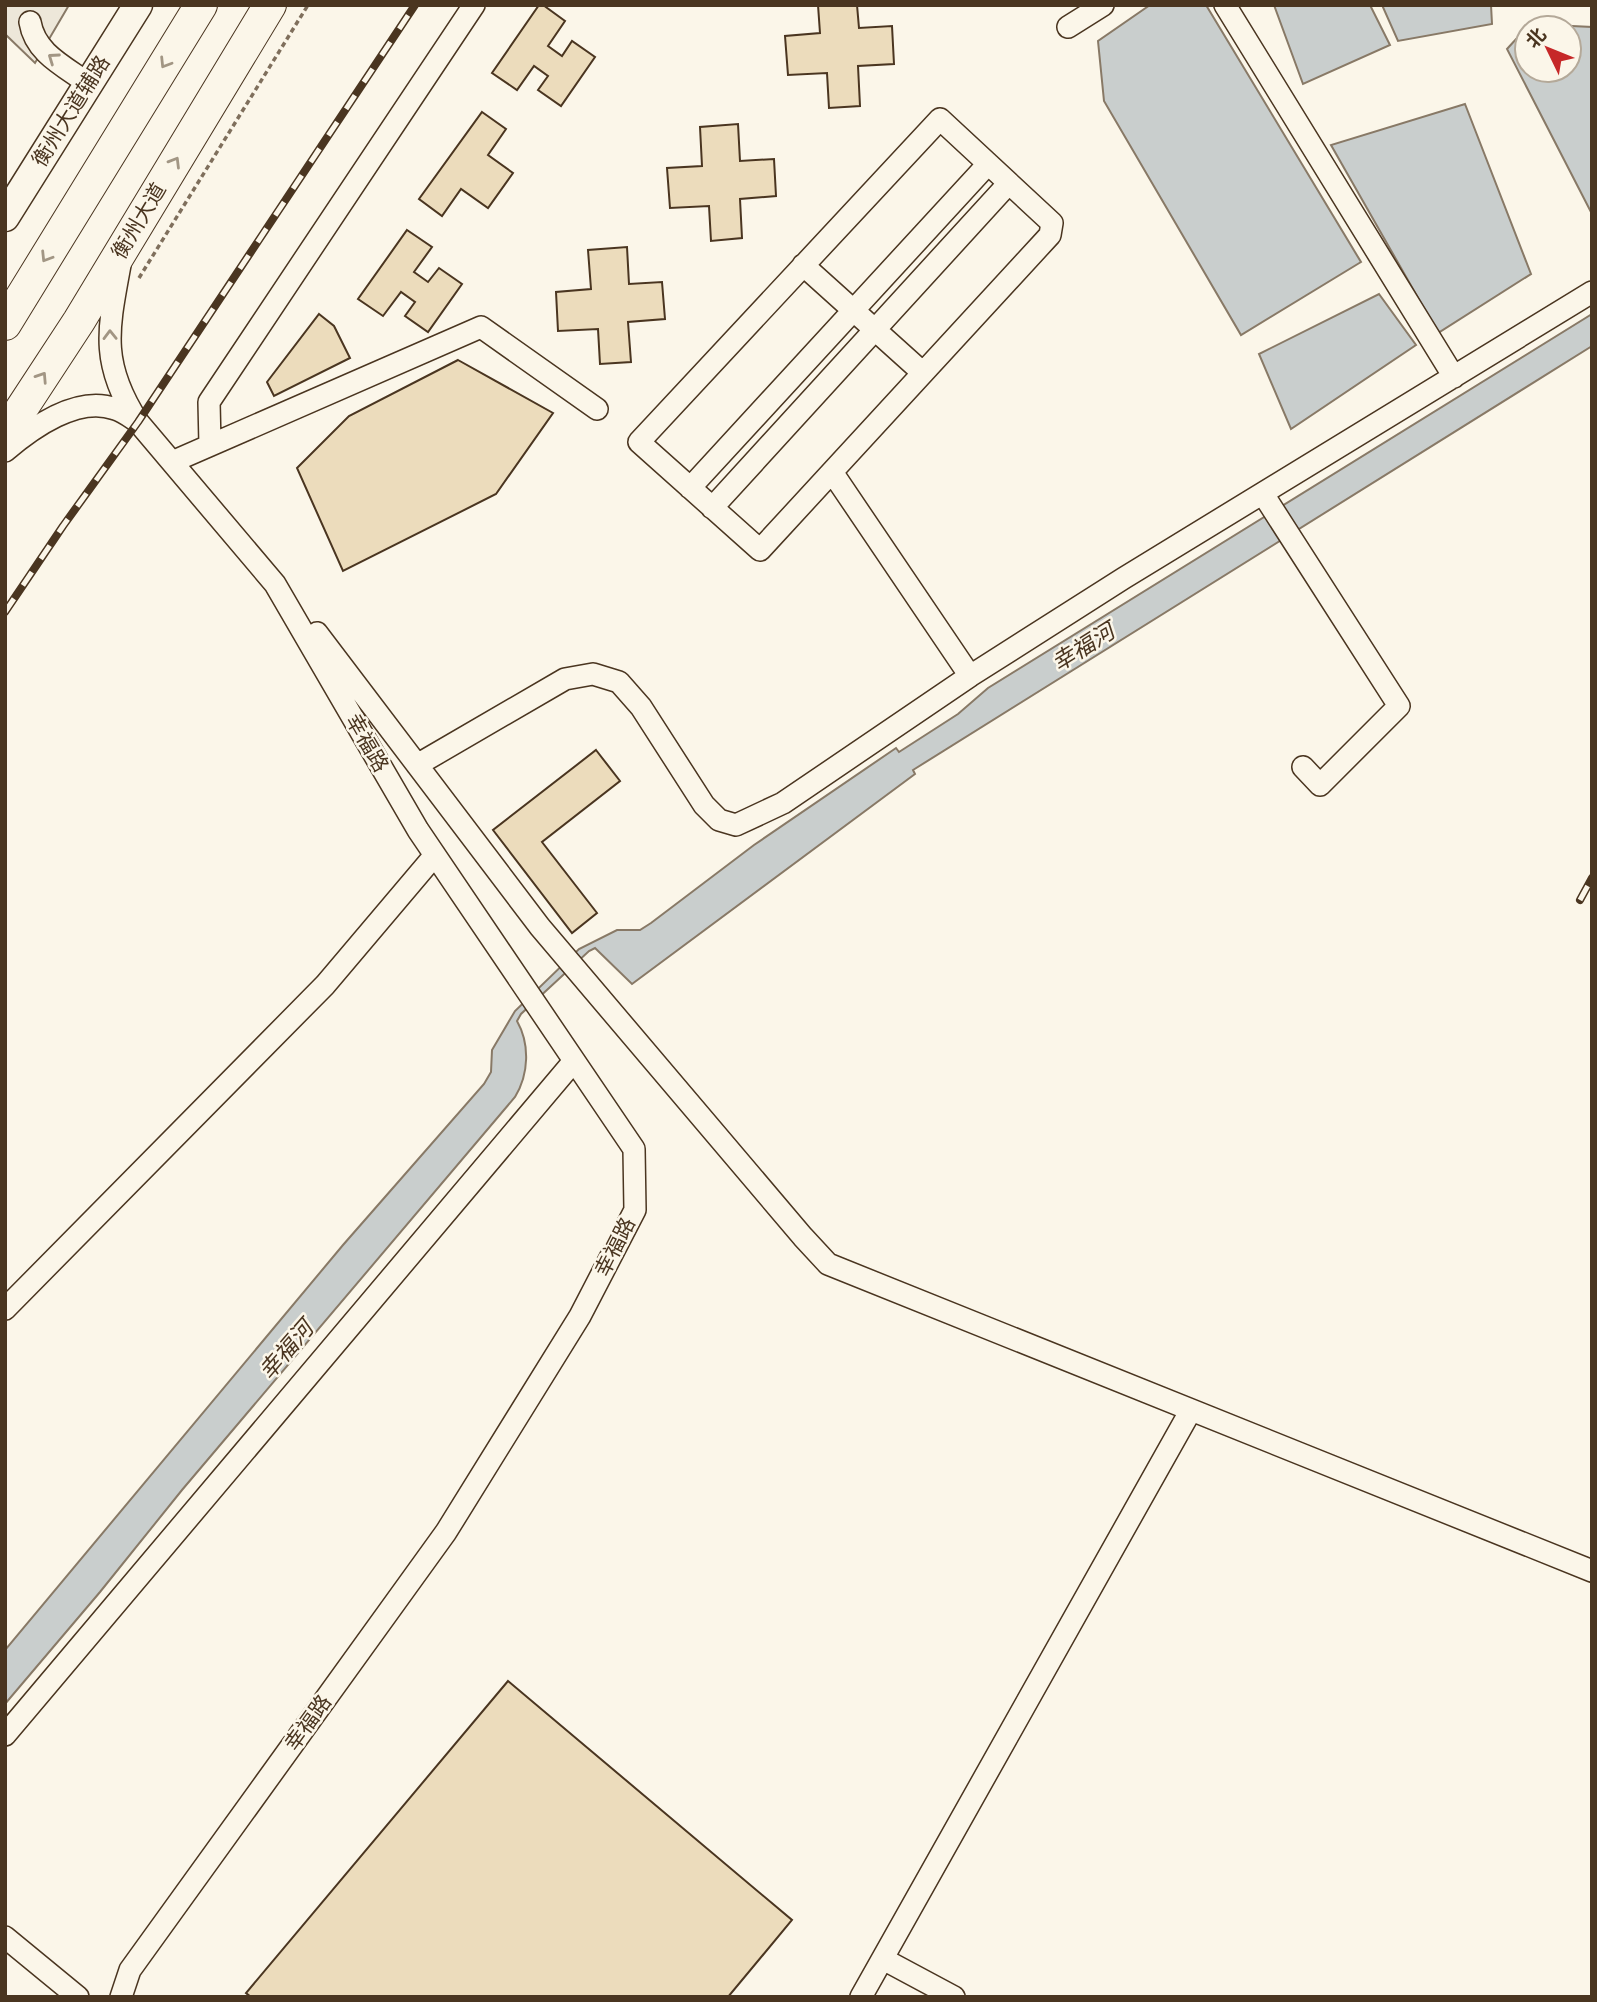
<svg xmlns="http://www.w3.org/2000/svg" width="1597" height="2002" font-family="'Libre Baskerville','Noto Sans SC',serif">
	<rect width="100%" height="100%" fill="#fbf6e9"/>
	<path fill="#ede7d9" stroke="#887966" stroke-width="2" d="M 5,5 L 69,5 L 35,63 L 5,34 Z"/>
	<path fill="#c9cecd" stroke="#887966" stroke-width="2" fill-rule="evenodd" d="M 1150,5 L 1206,5 L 1361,262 L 1241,335 L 1104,101 L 1098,41 Z
		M 1274,5 L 1370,5 L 1390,45 L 1303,84 Z
		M 1382,5 L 1491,5 L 1492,24 L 1398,41 Z
		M 1530,24 L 1592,27 L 1592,214 L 1507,49 ZM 1569,28 L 1569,70 L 1527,70 L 1527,28 Z
		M 1465,104 L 1531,274 L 1438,333 L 1331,145 Z
		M 1379,294 L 1416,345 L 1291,429 L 1259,354 Z
		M 1592,314 L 1592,346 L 913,770 L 915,774 L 632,984 L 595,948 L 589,951 L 521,1014 L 517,1021 C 530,1044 529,1074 515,1097 L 182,1490 L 100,1592 L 5,1704 L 5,1650 L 343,1245 L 484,1084 L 491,1072 L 492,1050 L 515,1011 L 579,949 L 617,930 L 640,930 L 651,923 L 754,845 L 896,748 L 899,752 L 958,714 L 988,688 Z"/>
	<path fill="#ecdcbc" stroke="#4a3520" stroke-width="2" d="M 539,5 L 543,5 L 565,21 L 548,46 L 562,56 L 572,41 L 595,57 L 561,106 L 538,90 L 548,76 L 534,66 L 517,90 L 492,73 Z
		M 818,5 L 857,5 L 859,28 L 892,26 L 894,64 L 858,66 L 860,106 L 829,108 L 827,73 L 788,75 L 785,36 L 820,33 Z
		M 482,112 L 506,129 L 488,155 L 513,173 L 488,208 L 461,189 L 442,216 L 419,199 Z
		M 738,124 L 740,161 L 774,159 L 776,196 L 740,199 L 742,238 L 711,241 L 709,206 L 670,208 L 667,168 L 702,166 L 700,127 Z
		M 407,230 L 432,247 L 414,272 L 428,282 L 439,268 L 462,284 L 428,332 L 405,316 L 415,302 L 401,292 L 383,316 L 358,299 Z
		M 627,247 L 629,284 L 662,282 L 665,319 L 628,322 L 631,362 L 600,364 L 598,329 L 558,331 L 556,292 L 591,289 L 588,250 Z
		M 319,314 L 334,326 L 350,358 L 274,396 L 267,382 Z
		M 458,360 L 553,413 L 496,494 L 343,571 L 297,468 L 349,416 Z
		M 596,750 L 620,781 L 542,842 L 597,913 L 572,933 L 493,830 Z
		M 508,1681 L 792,1920 L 728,1997 L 251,1997 L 246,1993 Z"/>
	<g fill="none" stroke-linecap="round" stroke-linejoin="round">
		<defs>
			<path id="minor" d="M 1225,5 L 1454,377
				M 30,22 C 35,53 64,66 89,84
				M 1068,27 L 1103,5
				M 940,119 L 1052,223 L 1050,235 L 760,550 L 639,442 Z
				M 120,265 C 108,330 100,363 138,422 L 275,584 L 418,830 L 634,1149 L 635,1210 L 580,1316 L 446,1532 L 130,1970 L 121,1997
				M 803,265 L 923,373
				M 210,445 L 209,402 L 474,5
				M 5,451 C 32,428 78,395 115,409 C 122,411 129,416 135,420
				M 172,462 L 481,327 L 597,409
				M 832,472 L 970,676
				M 690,488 L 988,164
				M 1263,494 L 1399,706 L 1320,785 L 1303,767
				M 712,508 L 1009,183
				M 317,633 L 540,927 L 803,1237 L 828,1264 L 1592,1571
				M 417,765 L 565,679 L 593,674 L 619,682 L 641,707 L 704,805 L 719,820 L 736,825 L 783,803 L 970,676 L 1124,578 L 1592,292
				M 5,1309 L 325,985 L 435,855
				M 5,1735 L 574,1061
				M 5,1937 L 78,1997
				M 883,1959 L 954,1997
				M 861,1997 L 1191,1410"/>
			<path id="major" d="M 5,217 L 138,5"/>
			<path id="highway" d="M 5,324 L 201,5
				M 5,434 L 79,321 L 270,5"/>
		</defs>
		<use href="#minor" stroke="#4a3520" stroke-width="24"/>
		<use href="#major" stroke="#4a3520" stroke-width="31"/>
		<use href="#highway" stroke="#4a3520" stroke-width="34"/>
		<path stroke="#7f6f5c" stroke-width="3.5" stroke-dasharray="5 3.5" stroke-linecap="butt" d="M 139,278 L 308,5"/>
		<use href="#minor" stroke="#fbf6e9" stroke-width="21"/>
		<use href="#major" stroke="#fbf6e9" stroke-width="28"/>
		<use href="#highway" stroke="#fbf6e9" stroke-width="32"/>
		<defs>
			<path id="rail" d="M 5,612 L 63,526 L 138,422 L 415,5
				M 1580,900 L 1592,878"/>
		</defs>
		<use href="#rail" stroke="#4a3520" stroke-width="8"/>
		<use href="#rail" stroke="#fbf6e9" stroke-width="5" stroke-dasharray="16" stroke-linecap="butt"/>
	</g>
	<defs><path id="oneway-chevron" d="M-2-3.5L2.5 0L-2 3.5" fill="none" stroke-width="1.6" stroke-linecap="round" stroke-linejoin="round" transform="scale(1.75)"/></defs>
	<g stroke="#a29684">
		<use href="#oneway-chevron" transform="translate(53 58) rotate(-145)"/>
		<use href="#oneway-chevron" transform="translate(165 63) rotate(122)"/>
		<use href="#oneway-chevron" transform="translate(175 162) rotate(-59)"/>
		<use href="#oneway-chevron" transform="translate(46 257) rotate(122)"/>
		<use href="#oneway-chevron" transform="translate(110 335) rotate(-91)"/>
		<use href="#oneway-chevron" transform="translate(42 377) rotate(-57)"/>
	</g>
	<g text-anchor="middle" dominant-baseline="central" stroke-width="5" stroke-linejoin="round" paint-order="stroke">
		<g font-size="21" fill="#4a3520" stroke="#fbf6e9">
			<text transform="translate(71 111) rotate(-58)">衡州大道辅路</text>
			<text transform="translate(139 221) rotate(-59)">衡州大道</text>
			<text transform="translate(367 743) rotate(60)">幸福路</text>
			<text transform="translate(615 1247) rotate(-63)">幸福路</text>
			<text transform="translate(308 1723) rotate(-54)">幸福路</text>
		</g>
		<g font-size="23" font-style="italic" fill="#4a3520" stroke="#fbf6e9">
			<text transform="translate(1083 647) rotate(-32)">幸福河</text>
			<text transform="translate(286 1350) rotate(-49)">幸福河</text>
		</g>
	</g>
	<rect width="1597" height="2002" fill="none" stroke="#4a3520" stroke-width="14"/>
	<g transform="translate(1548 49) rotate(313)"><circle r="33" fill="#fbf6e9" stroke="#b4a999" stroke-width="2"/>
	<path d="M0-5L12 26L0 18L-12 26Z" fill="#c62828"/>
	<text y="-10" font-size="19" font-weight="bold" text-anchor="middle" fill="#4a3520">北</text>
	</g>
</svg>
